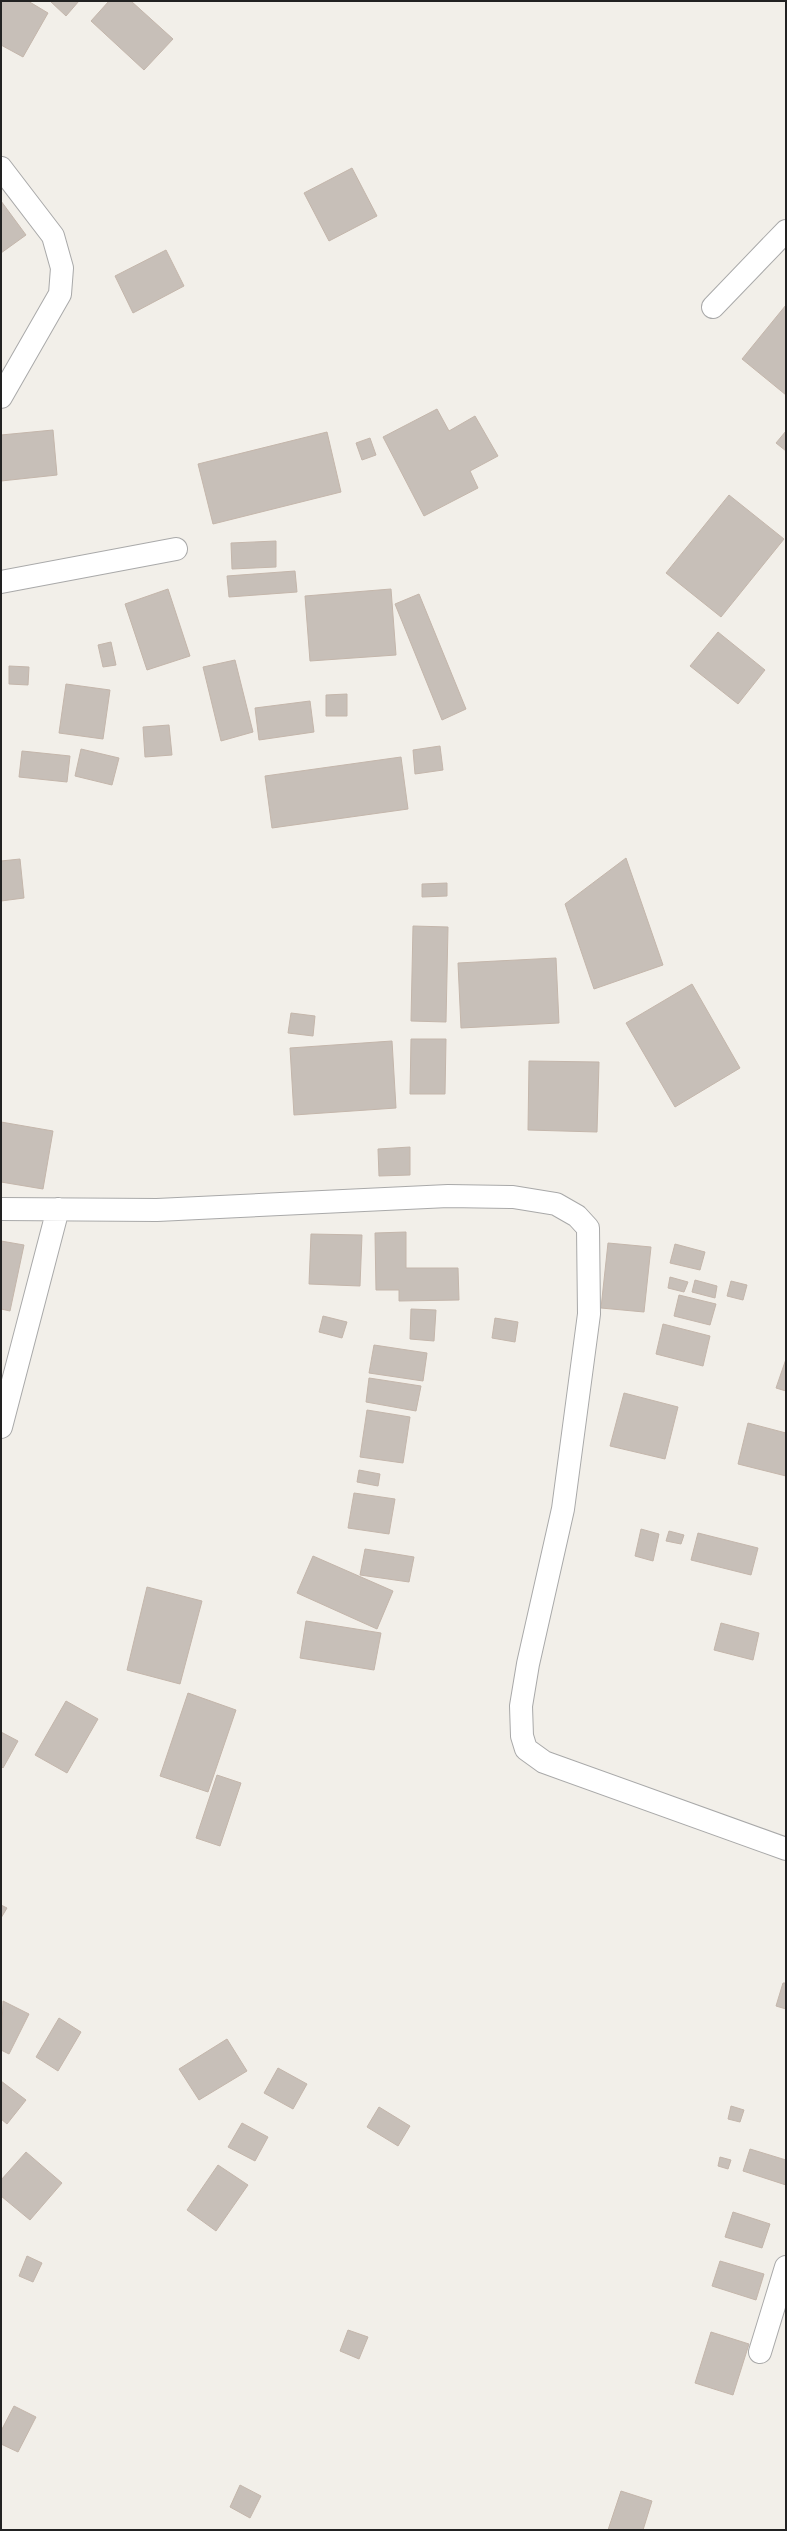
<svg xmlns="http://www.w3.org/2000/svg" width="787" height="2531" font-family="Rubik,sans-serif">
	<rect width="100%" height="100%" fill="#f2efe9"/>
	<path fill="#c7bfb8" stroke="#c4b6ab" d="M 1,1 L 28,1 L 48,13 L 23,57 L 1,45 Z
		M 50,1 L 79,1 L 66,16 Z
		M 109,1 L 131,1 L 173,39 L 144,70 L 91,21 Z
		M 352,168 L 377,216 L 329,241 L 304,193 Z
		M 1,201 L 26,235 L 1,253 Z
		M 166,250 L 184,286 L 133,313 L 115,276 Z
		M 786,305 L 786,395 L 742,359 Z
		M 437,409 L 449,431 L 475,416 L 498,456 L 470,471 L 478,488 L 424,516 L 383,437 Z
		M 53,430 L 57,475 L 1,481 L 1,435 Z
		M 786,431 L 786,451 L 776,443 Z
		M 327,432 L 341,492 L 213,524 L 198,464 Z
		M 370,438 L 376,455 L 362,460 L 356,443 Z
		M 729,495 L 784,539 L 721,617 L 666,573 Z
		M 276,541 L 276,567 L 232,569 L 231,543 Z
		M 295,571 L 297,592 L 229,597 L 227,576 Z
		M 168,589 L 190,656 L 147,670 L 125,604 Z
		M 391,589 L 396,655 L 310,661 L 305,596 Z
		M 419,594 L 466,709 L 442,720 L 395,604 Z
		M 718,632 L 765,670 L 738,704 L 690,666 Z
		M 111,642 L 116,665 L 103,667 L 98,645 Z
		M 235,660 L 253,732 L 221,741 L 203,667 Z
		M 9,666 L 29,667 L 28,685 L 9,684 Z
		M 66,684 L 110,690 L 103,739 L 59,733 Z
		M 347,694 L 347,716 L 326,716 L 326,695 Z
		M 310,701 L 314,732 L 259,740 L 255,708 Z
		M 169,725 L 172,755 L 145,757 L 143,727 Z
		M 440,746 L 443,770 L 415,774 L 413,750 Z
		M 81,749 L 119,758 L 112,785 L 75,776 Z
		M 22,751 L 70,756 L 67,782 L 19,777 Z
		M 401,757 L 408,809 L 272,828 L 265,776 Z
		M 626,858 L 663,965 L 594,989 L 565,904 Z
		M 20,859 L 24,898 L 1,901 L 1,861 Z
		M 447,883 L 447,896 L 422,897 L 422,884 Z
		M 413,926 L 448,927 L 446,1022 L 411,1021 Z
		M 556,958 L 559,1023 L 461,1028 L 458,963 Z
		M 692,984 L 740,1068 L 675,1107 L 626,1023 Z
		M 291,1013 L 315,1016 L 313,1036 L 288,1033 Z
		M 411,1039 L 446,1039 L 445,1094 L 410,1094 Z
		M 392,1041 L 396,1108 L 294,1115 L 290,1048 Z
		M 529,1061 L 599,1062 L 597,1132 L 528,1130 Z
		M 1,1122 L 53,1131 L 43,1189 L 1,1182 Z
		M 410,1147 L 410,1175 L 379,1176 L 378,1149 Z
		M 406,1232 L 406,1268 L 458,1268 L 459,1300 L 399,1301 L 399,1290 L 376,1290 L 375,1233 Z
		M 311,1234 L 362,1235 L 360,1286 L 309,1284 Z
		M 1,1241 L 24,1245 L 10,1311 L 1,1309 Z
		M 608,1243 L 651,1247 L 644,1312 L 601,1308 Z
		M 675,1244 L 705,1252 L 700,1270 L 670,1263 Z
		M 670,1277 L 688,1282 L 684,1292 L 668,1288 Z
		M 695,1280 L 717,1286 L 715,1298 L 692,1292 Z
		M 731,1281 L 747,1285 L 743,1300 L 727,1296 Z
		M 679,1295 L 716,1304 L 710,1325 L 674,1316 Z
		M 411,1309 L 436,1310 L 434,1341 L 410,1339 Z
		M 323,1316 L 347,1322 L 342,1338 L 319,1332 Z
		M 495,1318 L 518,1322 L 515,1342 L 492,1338 Z
		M 663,1324 L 710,1336 L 703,1366 L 656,1354 Z
		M 374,1345 L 427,1353 L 423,1381 L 369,1373 Z
		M 786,1359 L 786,1391 L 776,1388 Z
		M 369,1378 L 421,1386 L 416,1411 L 366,1402 Z
		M 624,1393 L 678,1407 L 665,1459 L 610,1446 Z
		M 367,1410 L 410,1417 L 403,1463 L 360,1457 Z
		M 748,1423 L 786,1433 L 786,1476 L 738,1464 Z
		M 359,1470 L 380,1474 L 378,1486 L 357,1482 Z
		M 354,1493 L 395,1499 L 389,1534 L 348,1528 Z
		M 641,1529 L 659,1534 L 653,1561 L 635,1556 Z
		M 669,1531 L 684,1535 L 681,1544 L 666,1541 Z
		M 698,1533 L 758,1548 L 751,1575 L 691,1560 Z
		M 365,1549 L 414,1557 L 409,1582 L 360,1575 Z
		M 313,1556 L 393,1591 L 377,1629 L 297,1593 Z
		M 147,1587 L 202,1601 L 180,1684 L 127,1670 Z
		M 306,1621 L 381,1633 L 374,1670 L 300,1658 Z
		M 721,1623 L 759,1633 L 753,1660 L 714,1650 Z
		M 188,1693 L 236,1710 L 208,1792 L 160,1776 Z
		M 66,1701 L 98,1719 L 67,1773 L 35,1755 Z
		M 1,1732 L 18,1741 L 3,1768 L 1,1766 Z
		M 217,1775 L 241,1783 L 220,1846 L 196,1838 Z
		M 1,1905 L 7,1908 L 1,1918 Z
		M 783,1983 L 786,1983 L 786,2009 L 776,2006 Z
		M 3,2001 L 29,2014 L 9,2054 L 1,2050 Z
		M 59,2018 L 81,2032 L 58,2071 L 36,2057 Z
		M 227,2039 L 247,2071 L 199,2100 L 179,2069 Z
		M 278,2068 L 307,2084 L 293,2109 L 264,2093 Z
		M 1,2081 L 26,2100 L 7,2124 L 1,2119 Z
		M 731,2106 L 744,2110 L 740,2122 L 728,2119 Z
		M 379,2107 L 410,2126 L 398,2146 L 367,2127 Z
		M 242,2123 L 268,2137 L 255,2161 L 228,2147 Z
		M 750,2149 L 786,2160 L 786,2185 L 743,2171 Z
		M 26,2152 L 62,2183 L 30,2220 L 1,2196 L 1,2180 Z
		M 720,2157 L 731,2160 L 728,2169 L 718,2166 Z
		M 218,2165 L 248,2185 L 216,2231 L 187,2210 Z
		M 733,2212 L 770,2224 L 762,2248 L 725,2237 Z
		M 27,2256 L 42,2263 L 33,2282 L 19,2276 Z
		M 720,2261 L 764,2274 L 756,2300 L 712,2286 Z
		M 348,2330 L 368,2337 L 359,2359 L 340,2351 Z
		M 711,2332 L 749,2344 L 733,2395 L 695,2383 Z
		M 14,2406 L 36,2417 L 18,2452 L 1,2444 L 1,2431 Z
		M 240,2485 L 261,2496 L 250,2518 L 230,2507 Z
		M 621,2491 L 652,2501 L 643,2530 L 608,2530 Z"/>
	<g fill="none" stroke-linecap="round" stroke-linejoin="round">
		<defs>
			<path id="minor" d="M 1,168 L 53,236 L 62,268 L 60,294 L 1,397
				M 713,307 L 786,231
				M 1,582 L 176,549
				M 1,1209 L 157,1210 L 448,1196 L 513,1197 L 556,1204 L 577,1216 L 588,1228 L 589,1314 L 563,1509 L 528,1664 L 521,1706 L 522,1736 L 526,1749 L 544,1762 L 786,1849
				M 1,1427 L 58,1209
				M 760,2352 L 786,2267"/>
		</defs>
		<use href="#minor" stroke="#a9a9a9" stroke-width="24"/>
		<use href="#minor" stroke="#fff" stroke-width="22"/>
	</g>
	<rect width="787" height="2531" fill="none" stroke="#222222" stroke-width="4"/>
</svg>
